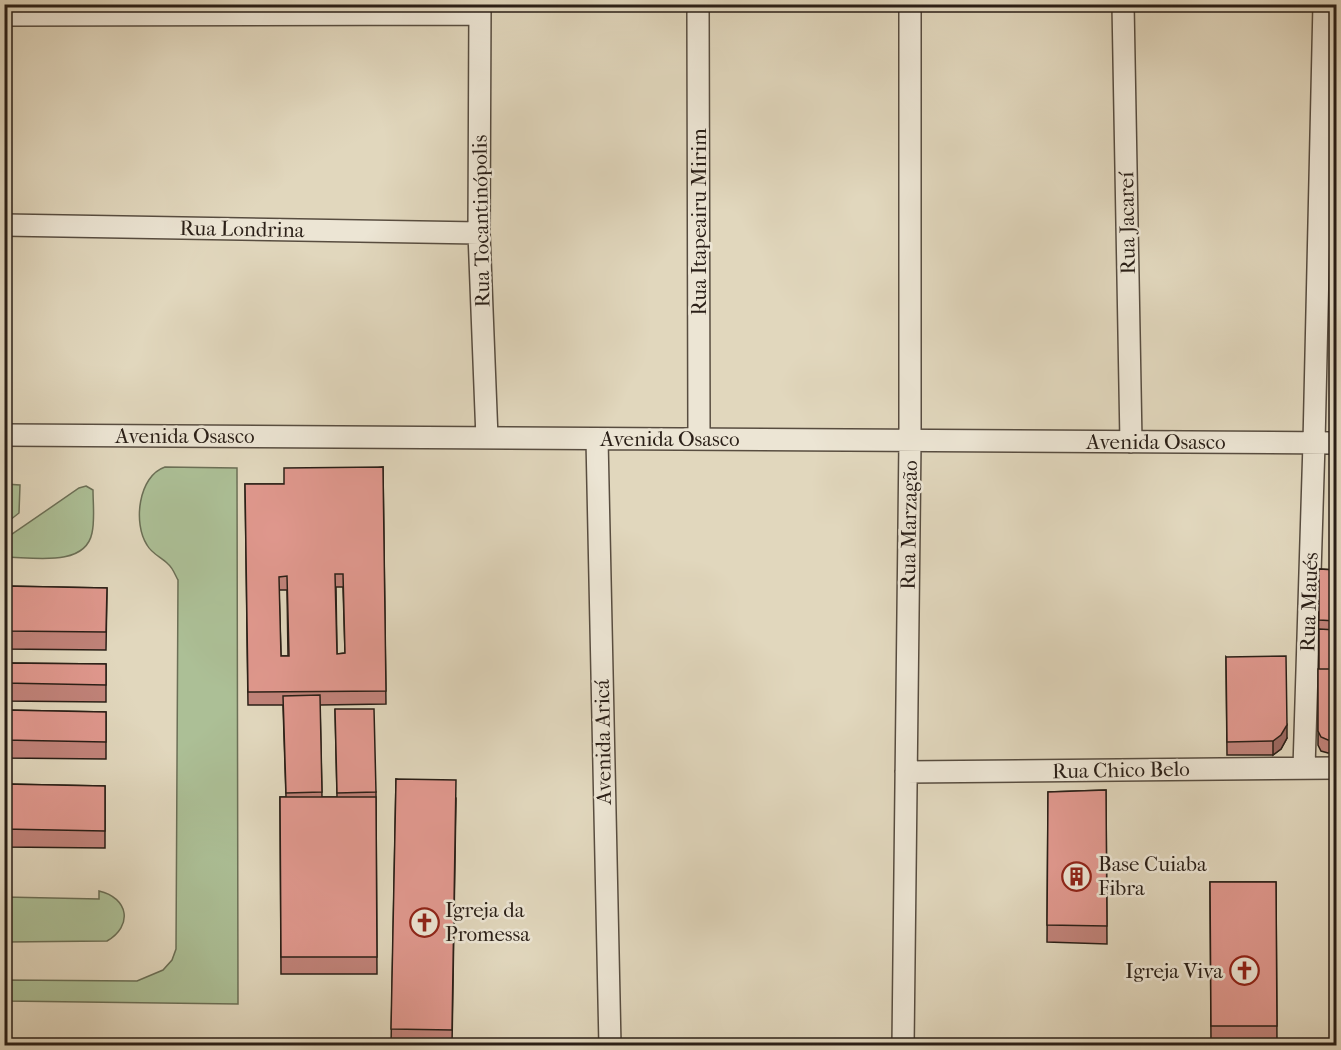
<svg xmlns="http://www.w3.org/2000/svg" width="1341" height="1050" font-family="'IM FELL French Canon',serif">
	<rect width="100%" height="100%" fill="#e1d7bd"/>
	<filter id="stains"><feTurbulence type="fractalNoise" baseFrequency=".00333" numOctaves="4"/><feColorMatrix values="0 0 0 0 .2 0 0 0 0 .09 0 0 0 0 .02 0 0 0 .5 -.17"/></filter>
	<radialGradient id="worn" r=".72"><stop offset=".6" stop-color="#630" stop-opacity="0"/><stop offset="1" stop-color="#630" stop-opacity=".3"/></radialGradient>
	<path fill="#acbf96" stroke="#6b6f56" stroke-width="1.5" d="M 165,467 L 237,468 L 238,1004 L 5,1001 L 5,980 L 137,981 L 163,970 L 172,960 L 176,949 L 178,580 C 175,575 173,568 168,564 C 161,557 152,554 147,545 C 133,524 138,476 165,467 Z
		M 5,484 L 20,485 L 19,513 L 5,524 Z
		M 86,486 L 93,490 C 93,504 95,520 92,533 C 85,568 31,557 5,557 L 5,539 L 79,488 Z
		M 99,891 C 129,898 133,926 107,941 L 5,942 L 5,897 L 99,899 Z"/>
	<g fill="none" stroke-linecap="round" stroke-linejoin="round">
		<defs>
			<path id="street" d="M 480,4 L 479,233 L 487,438
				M 698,4 L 699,439
				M 1123,4 L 1131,442
				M 4,15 L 480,14
				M 4,225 L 479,233
				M 4,435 L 1336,443
				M 597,439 L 610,1046
				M 1304,768 L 1314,443 L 1324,4
				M 906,772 L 1336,768
				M 903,1046 L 910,441 L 910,4"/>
		</defs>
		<use href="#street" stroke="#584d40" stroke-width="24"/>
		<use href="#street" stroke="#ece5d4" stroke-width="21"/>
	</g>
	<path fill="#c1837a" stroke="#2a1f17" stroke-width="1.5" fill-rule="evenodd" d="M 383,467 L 386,704 L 320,705 L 322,797 L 337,797 L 335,709 L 376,792 L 377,974 L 281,974 L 280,797 L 286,797 L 283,705 L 248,705 L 245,484 L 284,484 ZM 336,587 L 343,587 L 345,653 L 337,654 ZM 279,590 L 287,590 L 288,656 L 281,656 Z
		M 1319,569 L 1336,570 L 1336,753 L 1328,753 L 1321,751 L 1318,745 Z
		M 4,586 L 107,588 L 106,650 L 4,649 Z
		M 1226,657 L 1287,738 L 1281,749 L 1273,755 L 1227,755 Z
		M 4,663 L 106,664 L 106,702 L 4,701 Z
		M 4,710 L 106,712 L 106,759 L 4,758 Z
		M 396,779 L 456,798 L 452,1046 L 391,1046 Z
		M 4,784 L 105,786 L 105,848 L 4,847 Z
		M 1106,790 L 1107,944 L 1047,942 L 1048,792 Z
		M 1210,882 L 1276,882 L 1277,1043 L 1211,1044 Z"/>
	<path fill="#9d6a63" stroke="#2a1f17" stroke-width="1.5" d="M 1287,725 L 1287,738 L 1281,749 L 1273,755 L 1273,741 Z"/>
	<path fill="#e0988e" stroke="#2a1f17" stroke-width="1.5" fill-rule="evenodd" d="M 383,467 L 386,691 L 248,692 L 245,484 L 284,484 L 284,468 ZM 335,574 L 343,574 L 345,653 L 337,654 ZM 287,576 L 289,656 L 281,656 L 279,577 Z
		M 1319,569 L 1336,570 L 1336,621 L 1319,620 Z
		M 4,586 L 107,588 L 106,632 L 4,631 Z
		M 1319,629 L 1336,630 L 1336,669 L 1319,669 Z
		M 1286,656 L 1287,725 L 1281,735 L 1273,741 L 1227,742 L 1226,657 Z
		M 4,663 L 106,664 L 106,685 L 4,683 Z
		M 1318,669 L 1336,669 L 1336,740 L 1328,740 L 1321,737 L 1318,731 Z
		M 320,695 L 322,792 L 286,793 L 283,696 Z
		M 335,709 L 374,709 L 376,792 L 337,793 Z
		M 4,710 L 106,712 L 106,742 L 4,740 Z
		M 396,779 L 456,780 L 452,1030 L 391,1029 Z
		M 4,784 L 105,786 L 105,831 L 4,829 Z
		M 1106,790 L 1107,926 L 1047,925 L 1048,792 Z
		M 280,797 L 376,797 L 377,957 L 281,957 Z
		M 1210,882 L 1276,882 L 1277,1026 L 1211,1026 Z"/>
	<defs>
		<symbol id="building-ring" viewBox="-11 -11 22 22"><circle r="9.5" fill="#ece5d4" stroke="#8f2418" stroke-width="1.5"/><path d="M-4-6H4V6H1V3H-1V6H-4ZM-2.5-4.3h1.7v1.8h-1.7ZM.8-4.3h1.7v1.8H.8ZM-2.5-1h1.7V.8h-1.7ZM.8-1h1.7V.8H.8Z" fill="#8f2418"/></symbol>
		<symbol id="church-ring" viewBox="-11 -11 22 22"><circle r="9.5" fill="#ece5d4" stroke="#8f2418" stroke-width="1.5"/><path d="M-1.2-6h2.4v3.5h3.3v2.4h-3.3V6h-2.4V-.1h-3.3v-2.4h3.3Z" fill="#8f2418"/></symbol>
	</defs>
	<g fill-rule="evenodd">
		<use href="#building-ring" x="1060" y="860" width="33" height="33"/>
		<use href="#church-ring" x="408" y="906" width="33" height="33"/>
		<use href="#church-ring" x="1228" y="954" width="33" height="33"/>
	</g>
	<g text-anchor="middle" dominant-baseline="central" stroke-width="5" stroke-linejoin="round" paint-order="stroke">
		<g font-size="21" fill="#2a1f17" stroke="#ece5d4">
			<text transform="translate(481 221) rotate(-91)">Rua Tocantinópolis</text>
			<text transform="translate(699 222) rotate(-90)">Rua Itapeairu Mirim</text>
			<text transform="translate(1127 223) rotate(-91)">Rua Jacareí</text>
			<text transform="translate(242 229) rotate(1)">Rua Londrina</text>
			<text x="185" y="436">Avenida Osasco</text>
			<text x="670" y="439">Avenida Osasco</text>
			<text x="1156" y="442">Avenida Osasco</text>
			<text transform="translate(909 525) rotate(-89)">Rua Marzagão</text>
			<text transform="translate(1309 602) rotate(-88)">Rua Maués</text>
			<text transform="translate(603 742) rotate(-91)">Avenida Aricá</text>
			<text transform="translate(1121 770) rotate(-1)">Rua Chico Belo</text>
		</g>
		<g font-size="21" fill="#2a1f17" stroke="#ece5d4" text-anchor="start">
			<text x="1098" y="864">Base Cuiaba<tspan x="1098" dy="24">Fibra</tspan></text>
			<text x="445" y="910">Igreja da<tspan x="445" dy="24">Promessa</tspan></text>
			<text x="1223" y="971" text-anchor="end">Igreja Viva</text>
		</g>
	</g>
	<rect width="1341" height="1050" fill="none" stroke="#e1d7bd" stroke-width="24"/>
	<rect x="6" y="6" width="1329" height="1038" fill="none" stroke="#2a1f17" stroke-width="3"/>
	<rect x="12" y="12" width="1317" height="1026" fill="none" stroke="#2a1f17" stroke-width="1.5"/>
	<rect width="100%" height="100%" filter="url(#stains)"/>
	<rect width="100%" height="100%" fill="url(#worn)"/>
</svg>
